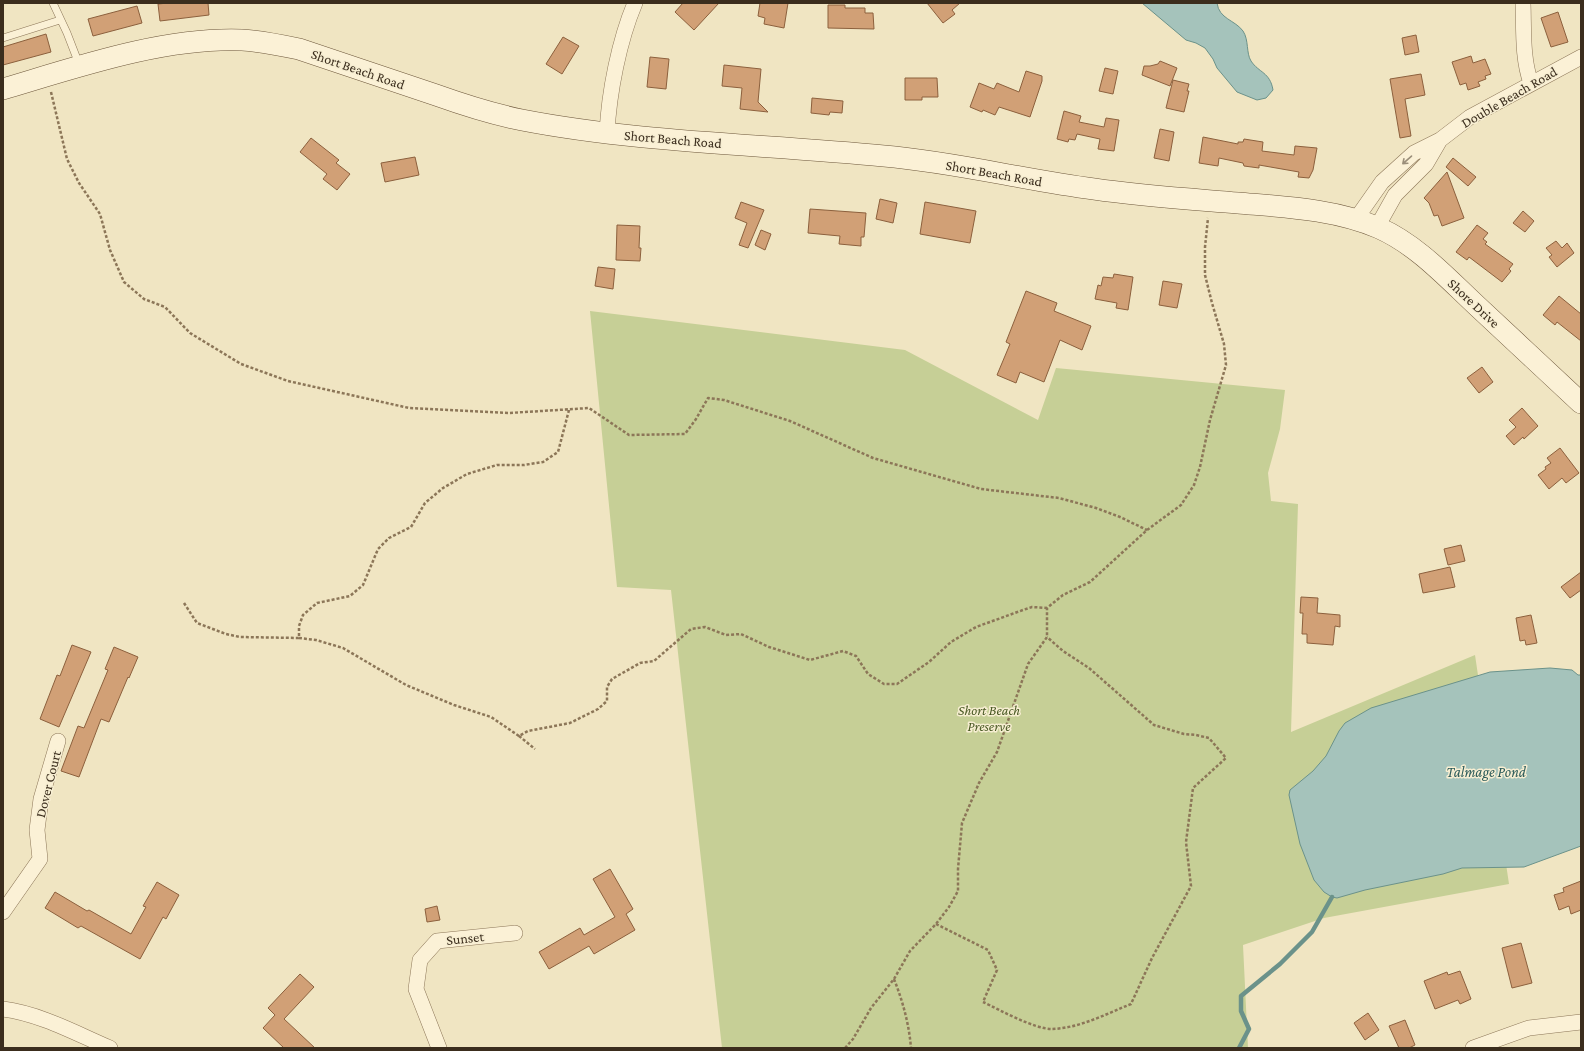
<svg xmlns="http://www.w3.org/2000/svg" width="1584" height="1051" font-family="'Crimson Pro',serif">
	<rect width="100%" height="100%" fill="#f0e5c2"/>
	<path fill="#c6cf96" d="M 590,311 L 905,350 L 1038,420 L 1056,368 L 1285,390 L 1280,429 L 1268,473 L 1271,501 L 1298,504 L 1291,732 L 1475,655 L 1509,884 L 1324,918 L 1243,945 L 1248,1048 L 722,1048 L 671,590 L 617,587 Z"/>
	<path fill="#a5c3bb" stroke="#6b928a" d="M 1142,3 L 1217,3 C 1219,19 1235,20 1243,31 C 1249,40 1246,53 1251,61 C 1259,73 1270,72 1273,90 L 1266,98 L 1257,100 L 1237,92 L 1217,68 L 1213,59 L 1205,48 L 1196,43 L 1186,40 Z
		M 1550,668 L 1572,670 L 1578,675 L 1581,675 L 1581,846 L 1524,867 L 1462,868 L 1443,874 L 1365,890 L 1337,898 L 1332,897 L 1324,892 L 1314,880 L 1300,844 L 1289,795 L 1290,790 L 1313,771 L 1326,756 L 1339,731 L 1345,723 L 1371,708 L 1490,672 Z"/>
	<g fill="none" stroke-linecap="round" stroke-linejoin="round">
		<path stroke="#6b928a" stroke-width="4.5" d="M 1239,1048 L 1249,1029 L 1241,1011 L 1241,996 L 1280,964 L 1312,932 L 1332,897"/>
	</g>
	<path fill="#d1a076" stroke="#8c603d" d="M 168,3 L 208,3 L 209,15 L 160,21 L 158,4 Z
		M 683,3 L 719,3 L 694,30 L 675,12 Z
		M 760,3 L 788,3 L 784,28 L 764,24 L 765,18 L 758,16 Z
		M 927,3 L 960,3 L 952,10 L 955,14 L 943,23 Z
		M 828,5 L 845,5 L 845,8 L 865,8 L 865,13 L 873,13 L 874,29 L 828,28 Z
		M 137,6 L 142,23 L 93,36 L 88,19 Z
		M 1558,12 L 1568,42 L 1551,47 L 1541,18 Z
		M 46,34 L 51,52 L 3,65 L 3,47 Z
		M 1416,35 L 1419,52 L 1405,55 L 1402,38 Z
		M 563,37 L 579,46 L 562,74 L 546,64 Z
		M 1471,56 L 1473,63 L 1485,59 L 1491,74 L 1485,76 L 1486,79 L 1478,82 L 1480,86 L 1468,90 L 1466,83 L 1460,85 L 1452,62 Z
		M 650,57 L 669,59 L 666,89 L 647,87 Z
		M 1160,61 L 1177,68 L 1170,86 L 1142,75 L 1144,66 L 1150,66 L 1158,64 Z
		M 724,65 L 761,69 L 758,102 L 768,112 L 740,109 L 742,88 L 722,86 Z
		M 1105,68 L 1118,71 L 1113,94 L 1099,91 Z
		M 1026,71 L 1042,76 L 1042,81 L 1030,117 L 999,107 L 995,115 L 983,110 L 982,112 L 970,107 L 979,83 L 994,89 L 997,83 L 1019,92 Z
		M 1421,74 L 1425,95 L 1405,99 L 1411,136 L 1400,138 L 1390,79 Z
		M 905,78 L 937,78 L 938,97 L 922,97 L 922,100 L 905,100 Z
		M 1173,80 L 1189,84 L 1187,91 L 1189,91 L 1184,112 L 1166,108 Z
		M 812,98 L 843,101 L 842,113 L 830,112 L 829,115 L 811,113 Z
		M 1064,111 L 1081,116 L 1079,122 L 1104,127 L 1106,118 L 1119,120 L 1114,151 L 1098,149 L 1100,139 L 1077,134 L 1075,140 L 1069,139 L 1068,142 L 1057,139 Z
		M 1160,129 L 1174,132 L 1169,161 L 1154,158 Z
		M 1203,137 L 1238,144 L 1238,142 L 1243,142 L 1244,139 L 1263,142 L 1262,151 L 1294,155 L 1295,146 L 1317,148 L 1313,170 L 1309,178 L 1298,177 L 1299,172 L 1259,165 L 1259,168 L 1244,166 L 1243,163 L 1219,158 L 1218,166 L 1199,163 Z
		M 311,138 L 339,160 L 336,163 L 350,174 L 337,190 L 323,179 L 327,174 L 300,152 Z
		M 415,157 L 419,175 L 385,182 L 381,163 Z
		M 1453,158 L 1476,177 L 1468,186 L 1446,167 Z
		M 1447,172 L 1464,218 L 1442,226 L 1438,215 L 1434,216 L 1429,203 L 1424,198 Z
		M 880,199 L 897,203 L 893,223 L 876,219 Z
		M 741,202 L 764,210 L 748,248 L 739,245 L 747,223 L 735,218 Z
		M 925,202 L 976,211 L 970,243 L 920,234 Z
		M 810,209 L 866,213 L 864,237 L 861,237 L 861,246 L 839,244 L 840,236 L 808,233 Z
		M 1523,211 L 1534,221 L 1525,232 L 1513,223 Z
		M 617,225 L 640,226 L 639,248 L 641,248 L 640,261 L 616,260 Z
		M 1477,225 L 1488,233 L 1483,239 L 1487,242 L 1485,244 L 1513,264 L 1509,269 L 1511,271 L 1502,282 L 1469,257 L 1467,260 L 1456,252 Z
		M 761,230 L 771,234 L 765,250 L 755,245 Z
		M 1556,241 L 1562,248 L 1567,243 L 1574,253 L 1557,267 L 1549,257 L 1552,255 L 1546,248 Z
		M 598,267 L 615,269 L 613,289 L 595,286 Z
		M 1114,274 L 1133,277 L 1128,310 L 1116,308 L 1117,303 L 1095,299 L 1098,285 L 1101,286 L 1103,277 L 1113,278 Z
		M 1163,281 L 1182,284 L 1177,308 L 1159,305 Z
		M 1026,291 L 1057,303 L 1054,311 L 1091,326 L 1082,350 L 1060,340 L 1044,382 L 1020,372 L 1016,383 L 997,375 L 1010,344 L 1006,342 Z
		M 1559,296 L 1581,314 L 1581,341 L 1557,322 L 1555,325 L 1543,315 Z
		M 1482,367 L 1493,382 L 1479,393 L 1467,378 Z
		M 1522,408 L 1538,426 L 1524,439 L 1523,437 L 1514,445 L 1506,436 L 1516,427 L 1509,420 Z
		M 1560,448 L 1579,473 L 1566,483 L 1562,478 L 1549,489 L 1538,475 L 1546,469 L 1545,467 L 1551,463 L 1547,458 Z
		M 1461,545 L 1465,561 L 1448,565 L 1444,549 Z
		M 1450,567 L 1455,587 L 1423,593 L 1419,574 Z
		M 1581,572 L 1581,590 L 1570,598 L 1561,587 Z
		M 1301,597 L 1318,598 L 1317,613 L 1340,615 L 1340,627 L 1335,626 L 1333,645 L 1307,643 L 1307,634 L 1302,634 L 1303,613 L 1300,613 Z
		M 1531,615 L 1537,643 L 1526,645 L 1525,640 L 1520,641 L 1516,618 Z
		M 72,645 L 91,652 L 59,727 L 40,719 L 57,675 L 60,676 Z
		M 114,647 L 138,657 L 129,678 L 128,677 L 109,722 L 101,719 L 79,777 L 61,771 L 78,726 L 84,728 L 108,670 L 105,669 Z
		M 610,869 L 633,909 L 626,914 L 635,930 L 594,954 L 589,946 L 549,969 L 539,952 L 580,928 L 584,935 L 615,917 L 593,879 Z
		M 1581,881 L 1581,910 L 1571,914 L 1569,906 L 1559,910 L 1554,895 L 1564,892 L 1563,888 Z
		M 157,882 L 179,895 L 166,919 L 163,917 L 140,959 L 81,926 L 78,928 L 45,908 L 55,892 L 87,911 L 89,910 L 131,934 L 146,907 L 143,906 Z
		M 437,906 L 440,920 L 427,922 L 425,909 Z
		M 1521,943 L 1532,983 L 1512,988 L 1502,948 Z
		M 1460,971 L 1471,999 L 1460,1004 L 1458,1000 L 1435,1009 L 1424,981 L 1447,972 L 1448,975 Z
		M 300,974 L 314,987 L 284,1019 L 315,1048 L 284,1048 L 263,1028 L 275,1015 L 268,1008 Z
		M 1368,1013 L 1379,1030 L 1365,1040 L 1354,1023 Z
		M 1405,1020 L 1415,1045 L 1409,1048 L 1399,1048 L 1389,1026 Z"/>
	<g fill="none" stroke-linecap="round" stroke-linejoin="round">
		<defs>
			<path id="lane" d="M 53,3 L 67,33 L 79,64
				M 3,38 L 60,20"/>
			<path id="street" d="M 1523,3 C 1524,30 1522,58 1531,83
				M 607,133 C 609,92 619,41 635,3
				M 1356,219 L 1382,182 L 1414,153 L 1440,140 L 1470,117 L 1581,57
				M 1377,227 L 1395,195 L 1426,164 L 1440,140
				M 3,912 L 40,859 L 37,830 L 41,799 L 58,741
				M 3,1009 C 41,1014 75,1033 110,1048
				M 439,1048 L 416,989 L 420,960 L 437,941 L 515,933
				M 1473,1048 L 1529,1028 L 1581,1022"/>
			<path id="secondary" d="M 3,89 C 77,67 164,37 242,40 C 261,41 280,45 299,49 C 345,64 390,80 436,95 C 464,105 492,114 522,120 C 641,143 763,144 884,156 C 955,162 1024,180 1094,189 C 1142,196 1190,199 1238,203 C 1285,207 1335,209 1379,228 C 1417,245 1446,277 1476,305 C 1511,338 1546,370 1581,403"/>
		</defs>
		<use href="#lane" stroke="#8c7658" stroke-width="8"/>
		<use href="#street" stroke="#8c7658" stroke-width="16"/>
		<use href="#secondary" stroke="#6d573b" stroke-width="22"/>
		<path stroke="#8c7658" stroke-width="2.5" stroke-dasharray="3 2" stroke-linecap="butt" d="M 51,92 L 67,159 L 79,183 L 100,214 L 110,250 L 124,282 L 144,299 L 165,307 L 190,333 L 241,364 L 288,381 L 409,408 L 509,413 L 589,408 L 629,435 L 685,434 L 696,419 L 708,398 L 724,400 L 790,421 L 873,458 L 981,489 L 1059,498 L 1096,508 L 1120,517 L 1147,530
			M 569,410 L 558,452 L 543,462 L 524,465 L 497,465 L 467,474 L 443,488 L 425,503 L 411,527 L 389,538 L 378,549 L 363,585 L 350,596 L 317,603 L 303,615 L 299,626 L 299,638 L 316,640 L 343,648 L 406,685 L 454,705 L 491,717 L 519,736 L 528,731 L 570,723 L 598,709 L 607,701 L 607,687 L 612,679 L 640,663 L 654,661 L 691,629 L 705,627 L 726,635 L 741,634 L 769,647 L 810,660 L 843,651 L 856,656 L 868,674 L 884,684 L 897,684 L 929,662 L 951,642 L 976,627 L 1023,610 L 1032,607 L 1047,608
			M 184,603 L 197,623 L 226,634 L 240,637 L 299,638
			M 519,736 L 535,749
			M 936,924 L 988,950 L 997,970 L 983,1002 C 1000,1010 1034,1029 1052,1029 C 1080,1028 1106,1014 1131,1004 L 1152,958 L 1191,886 L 1186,842 L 1193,788 L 1226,758 L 1209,738 L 1196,735 L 1184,734 L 1154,725 L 1089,668 L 1063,651 L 1047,637
			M 894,979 C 903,1002 909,1024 911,1048
			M 845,1048 L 853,1039 L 871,1008 L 894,979 L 910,951 L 936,924 L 949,907 L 958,891 L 958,869 L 962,823 L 979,783 L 997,752 L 1028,664 L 1047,637 L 1047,608 L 1063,595 L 1090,582 L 1147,530 L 1181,505 L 1194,485 L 1200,467 L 1210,420 L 1226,365 L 1224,344 L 1212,303 L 1205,275 L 1205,247 L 1208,218"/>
		<use href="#lane" stroke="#fbf1d6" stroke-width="7"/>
		<use href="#street" stroke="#fbf1d6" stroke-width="15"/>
		<use href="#secondary" stroke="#fbf1d6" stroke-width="21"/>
	</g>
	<defs><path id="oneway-shaft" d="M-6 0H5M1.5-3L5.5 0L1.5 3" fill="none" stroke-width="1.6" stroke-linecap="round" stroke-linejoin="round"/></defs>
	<use stroke="#9b8f7a" href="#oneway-shaft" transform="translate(1407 160) rotate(139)"/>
	<g text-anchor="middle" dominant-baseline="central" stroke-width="3" stroke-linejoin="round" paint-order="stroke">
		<g font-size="14" fill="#3b2d1d" stroke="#f7eed2">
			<text transform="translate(358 69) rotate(19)">Short Beach Road</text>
			<text transform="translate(1509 97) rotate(-30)">Double Beach Road</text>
			<text transform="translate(673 139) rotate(5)">Short Beach Road</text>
			<text transform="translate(994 173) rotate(10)">Short Beach Road</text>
			<text transform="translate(1474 303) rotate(43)">Shore Drive</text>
			<text transform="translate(48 784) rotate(-76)">Dover Court</text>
			<text transform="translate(465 938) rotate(-6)">Sunset</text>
		</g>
		<g font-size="14" font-style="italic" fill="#485823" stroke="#f7eed2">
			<text x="989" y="710">Short Beach<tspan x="989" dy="16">Preserve</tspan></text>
		</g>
		<g font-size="15" font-style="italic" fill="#2c5b5a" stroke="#f7eed2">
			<text x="1486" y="772">Talmage Pond</text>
		</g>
	</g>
	<rect width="1584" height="1051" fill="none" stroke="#3b2d1d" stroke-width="8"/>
</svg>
